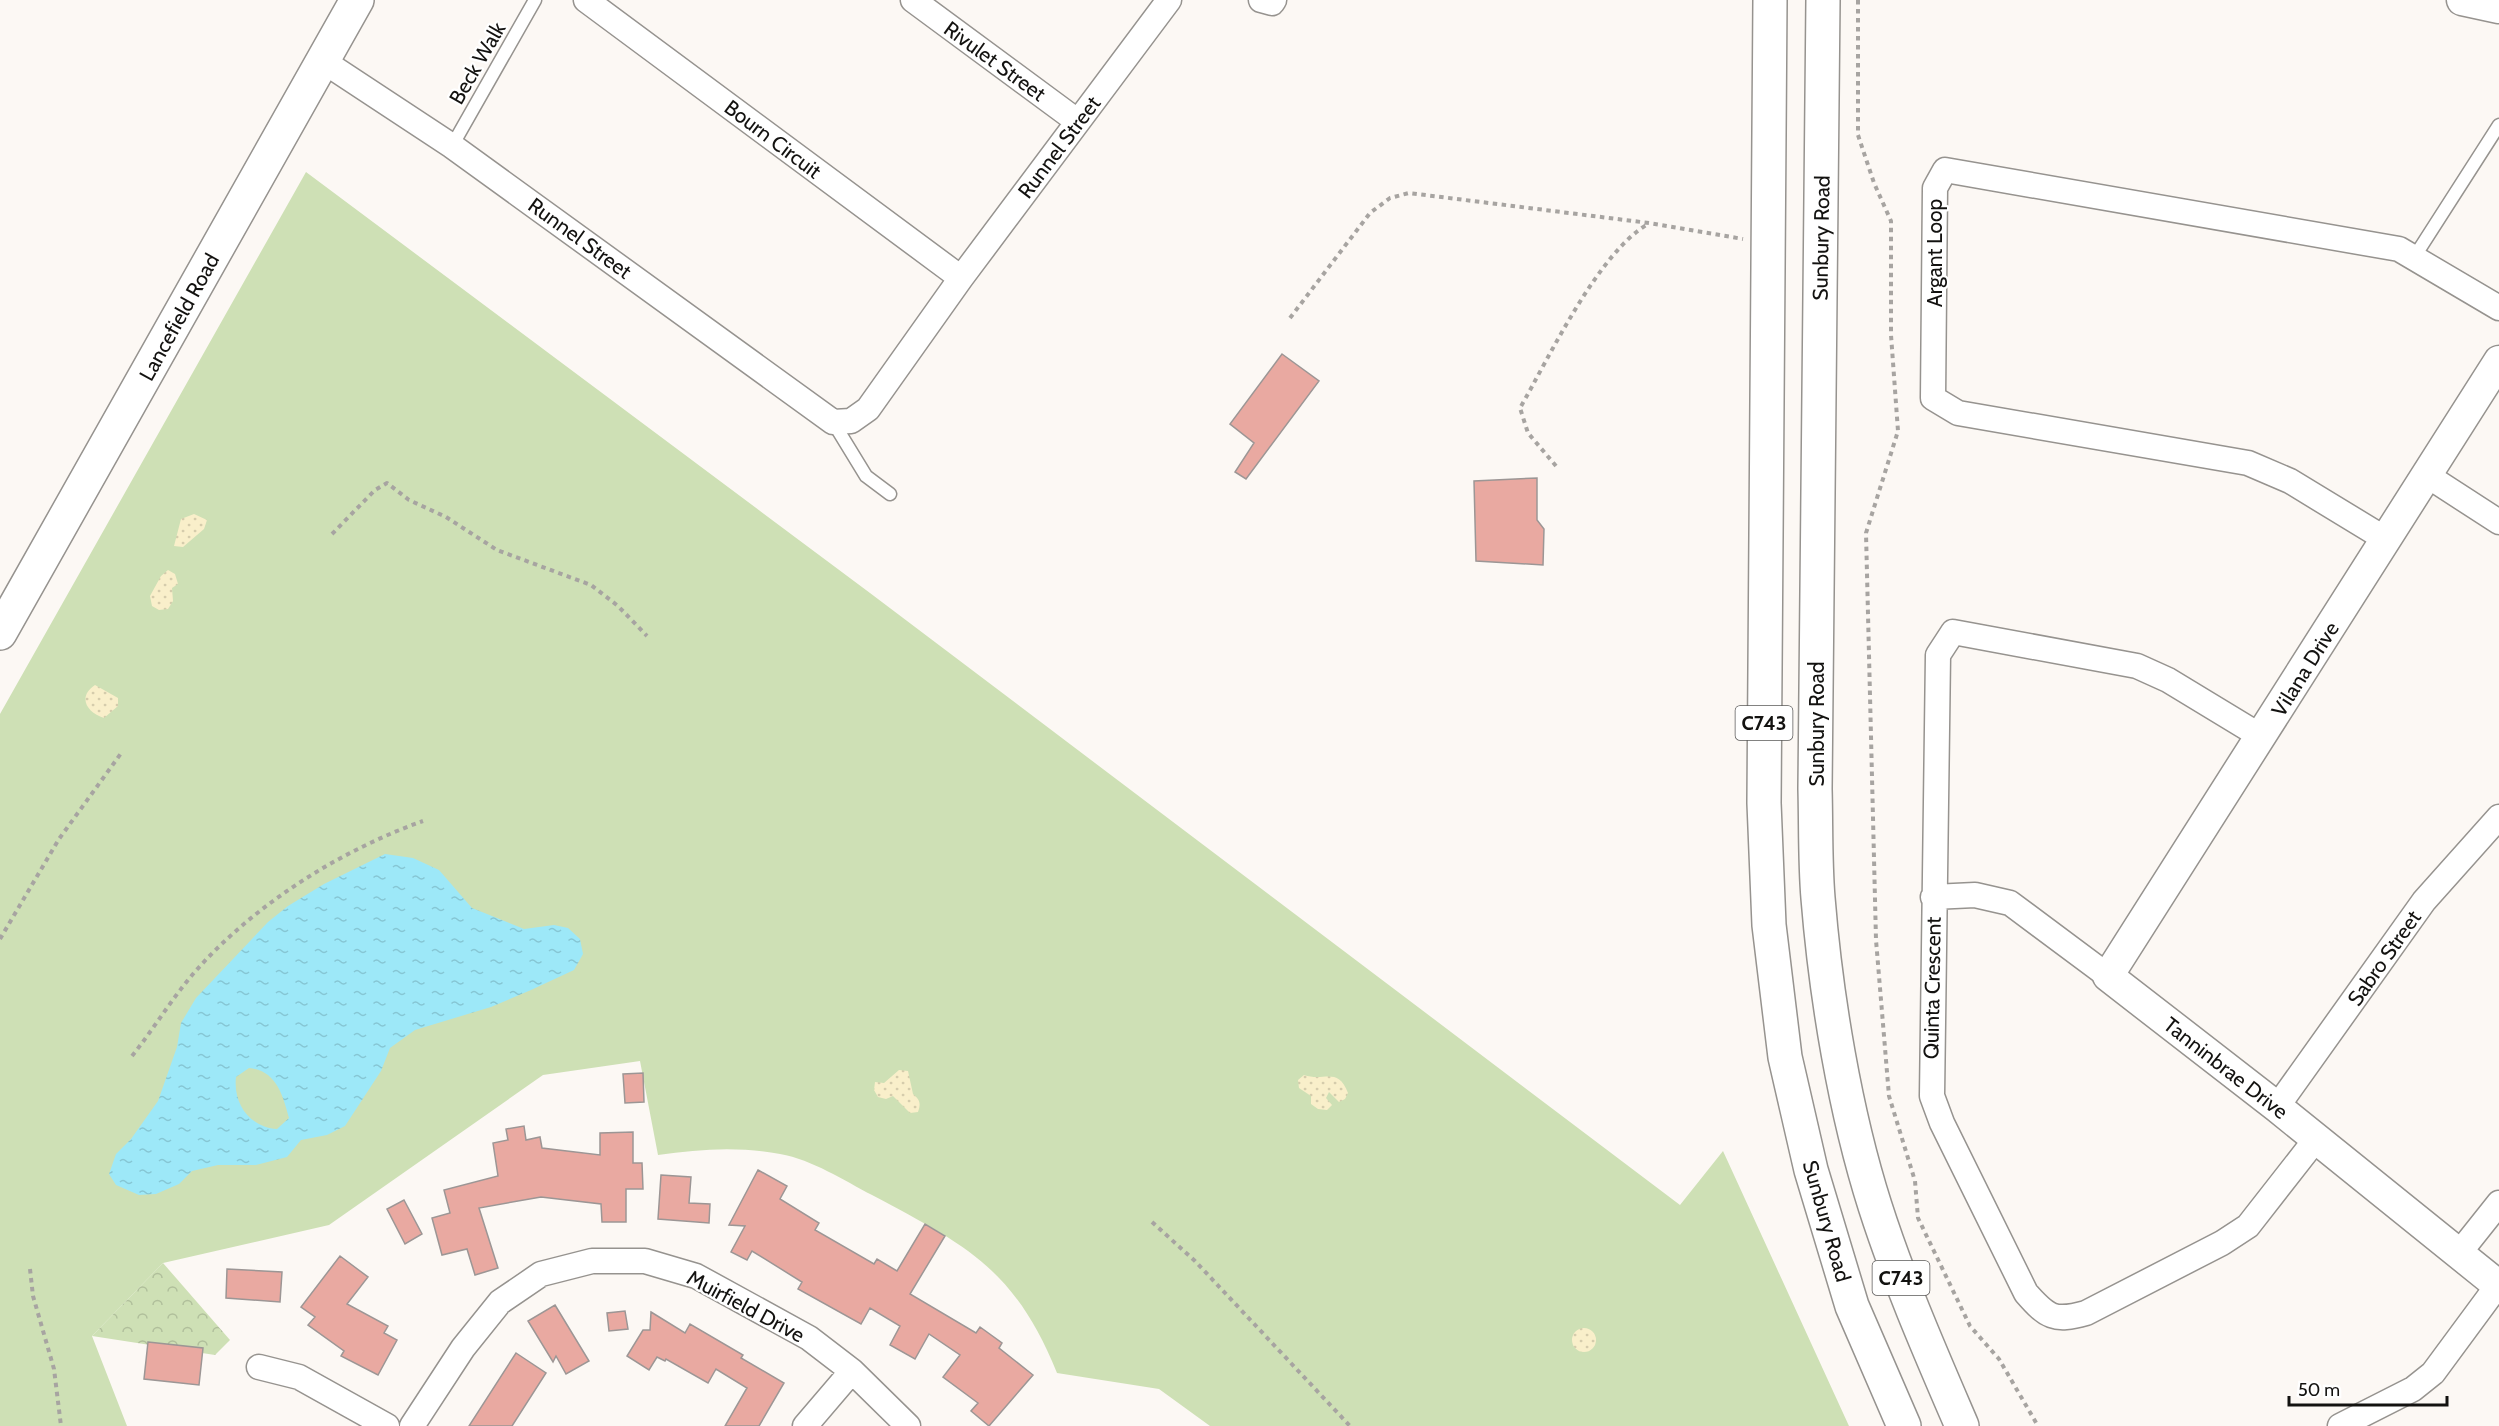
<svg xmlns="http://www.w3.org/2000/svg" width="2499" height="1426" font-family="Cabin,sans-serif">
	<defs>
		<pattern id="sand-dots" width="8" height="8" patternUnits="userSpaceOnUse" patternTransform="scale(1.5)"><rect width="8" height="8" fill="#f9efca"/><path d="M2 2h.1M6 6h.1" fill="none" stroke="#d5ccac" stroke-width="1.8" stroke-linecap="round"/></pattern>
		<pattern id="park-crowns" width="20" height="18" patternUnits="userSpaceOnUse" patternTransform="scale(1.5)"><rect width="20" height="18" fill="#cee0b5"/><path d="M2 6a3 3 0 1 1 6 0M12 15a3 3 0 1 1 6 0" fill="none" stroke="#b0bf9b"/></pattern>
		<pattern id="water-ripples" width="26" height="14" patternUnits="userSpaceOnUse" patternTransform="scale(1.5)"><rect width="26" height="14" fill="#9de8f8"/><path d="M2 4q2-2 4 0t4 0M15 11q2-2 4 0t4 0" fill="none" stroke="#86c6d4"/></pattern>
	</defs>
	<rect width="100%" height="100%" fill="#fcf8f4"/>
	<path fill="#cee0b5" d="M 306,172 L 870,593 L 1680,1205 L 1723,1151 L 1849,1426 L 1210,1426 L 1159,1389 L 1057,1373 C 1015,1269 966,1245 872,1195 C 843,1180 813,1160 780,1154 C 738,1146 699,1149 658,1155 L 640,1061 L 543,1075 L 329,1225 L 163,1263 L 92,1336 L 127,1426 L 0,1426 L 0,714 Z"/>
	<path fill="url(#sand-dots)" d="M 194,514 L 207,520 L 204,529 L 183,547 L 174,546 L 181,519 Z
		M 168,570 L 175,574 L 178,584 L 172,588 L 173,601 L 168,609 L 159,610 L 152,606 L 150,596 L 161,576 Z
		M 95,685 L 118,698 L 118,706 L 104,718 C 87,713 77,697 95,685 Z
		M 899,1070 L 908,1071 L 913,1094 C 920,1100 921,1103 918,1112 L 910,1113 L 893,1096 L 886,1099 L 878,1097 L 874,1090 L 875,1082 L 884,1083 Z
		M 1304,1075 C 1324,1082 1338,1066 1348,1093 L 1345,1099 L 1339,1102 L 1329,1092 L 1326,1098 L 1332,1105 L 1327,1110 L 1318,1109 L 1311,1104 L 1311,1096 L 1299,1088 L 1298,1080 Z
		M1572 1340a12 12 0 1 1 24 0a12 12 0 1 1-24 0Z"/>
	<path fill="url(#park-crowns)" d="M 163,1263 L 230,1340 L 215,1355 L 92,1336 Z"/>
	<path fill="url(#water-ripples)" fill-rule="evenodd" d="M 385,854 L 413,858 L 439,870 L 472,908 L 524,929 L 554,925 L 568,928 L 580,939 L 583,954 L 574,970 L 531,990 L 491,1007 L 415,1030 L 390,1048 L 381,1071 L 345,1126 L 327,1135 L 301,1140 L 287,1157 L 256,1165 L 218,1165 L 192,1171 L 179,1184 L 156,1194 L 139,1195 L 116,1185 L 109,1174 L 116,1154 L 131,1139 L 158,1101 L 177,1047 L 181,1023 L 196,998 L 268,922 L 288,906 L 324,884 ZM 249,1068 C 276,1070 283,1095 289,1118 L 277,1129 C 249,1127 233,1103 236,1077 Z"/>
	<path fill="#e9a9a1" stroke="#9c9695" stroke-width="1.5" d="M 1282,354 L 1319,381 L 1246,479 L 1235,472 L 1254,443 L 1230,424 Z
		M 1537,478 L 1537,520 L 1544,529 L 1543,565 L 1476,561 L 1474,481 Z
		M 643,1073 L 644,1102 L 625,1103 L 623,1074 Z
		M 524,1126 L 526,1140 L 540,1137 L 542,1148 L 600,1155 L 600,1133 L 633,1132 L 633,1163 L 642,1163 L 643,1189 L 626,1189 L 626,1222 L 602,1222 L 601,1204 L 541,1197 L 479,1208 L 498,1268 L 475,1275 L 467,1249 L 442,1255 L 432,1218 L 450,1213 L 444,1190 L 498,1176 L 493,1143 L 508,1140 L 506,1129 Z
		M 758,1170 L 787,1186 L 780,1199 L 819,1223 L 815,1230 L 874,1264 L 877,1259 L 897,1271 L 925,1224 L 945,1236 L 910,1294 L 976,1333 L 980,1327 L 1002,1343 L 999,1348 L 1033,1375 L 989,1426 L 971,1411 L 978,1403 L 943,1377 L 960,1355 L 929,1334 L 915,1359 L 890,1345 L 900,1326 L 870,1308 L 861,1324 L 798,1289 L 802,1282 L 752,1251 L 747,1260 L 731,1252 L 745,1226 L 729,1225 Z
		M 661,1175 L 691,1177 L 689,1203 L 710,1204 L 709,1223 L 658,1219 Z
		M 404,1200 L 422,1234 L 405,1244 L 387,1209 Z
		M 340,1256 L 368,1277 L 347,1304 L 388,1326 L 384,1333 L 397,1340 L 378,1375 L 341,1356 L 344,1351 L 308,1325 L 315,1317 L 301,1307 Z
		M 227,1269 L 282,1272 L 280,1302 L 226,1298 Z
		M 555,1305 L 589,1361 L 566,1374 L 556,1356 L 553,1362 L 528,1321 Z
		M 625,1311 L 628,1329 L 609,1331 L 607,1313 Z
		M 651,1312 L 685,1333 L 690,1324 L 743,1355 L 741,1358 L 784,1383 L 759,1426 L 725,1426 L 747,1388 L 716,1369 L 708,1383 L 666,1359 L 665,1361 L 657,1357 L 649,1370 L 627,1356 L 643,1330 L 650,1330 Z
		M 148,1342 L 203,1348 L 199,1385 L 144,1379 Z
		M 516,1353 L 546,1373 L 512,1426 L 469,1426 Z"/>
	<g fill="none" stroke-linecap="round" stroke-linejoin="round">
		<defs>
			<path id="service" d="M 452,146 L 535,0
				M 2415,256 L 2499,125
				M 833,422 L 866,476 L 890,494"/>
			<path id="minor" d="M 586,0 L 961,278
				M 913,0 L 1077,121
				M 1261,0 L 1272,3 L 1274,0
				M 323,61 L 452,146 L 833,422 L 851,421 L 868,409 L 961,278 L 1169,0
				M 2428,476 L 2499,522
				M 2387,540 L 2290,481 L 2248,463 L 1958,413 L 1933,398 L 1935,188 L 1945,170 L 2399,249 L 2499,308
				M 2262,737 L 2168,680 L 2137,666 L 1953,632 L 1938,655 L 1932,1096 L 1942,1123 L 2026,1293 C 2047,1317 2054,1322 2086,1313 L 2222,1243 L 2248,1226 L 2316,1139
				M 1933,897 L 1975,895 L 2010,903 L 2108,976
				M 2277,1107 L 2424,901 L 2499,817
				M 2460,1252 L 2499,1203
				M 259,1367 L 299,1377 L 387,1426
				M 412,1426 L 463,1348 L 500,1302 L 541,1274 L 592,1261 L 645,1261 L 696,1276 L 809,1338 L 852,1371 L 908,1426
				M 805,1426 L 852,1371
				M 2340,1426 L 2413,1389 L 2433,1373 L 2498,1285"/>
			<path id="tertiary" d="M 2462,0 L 2499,8
				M 2499,361 L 2108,976 L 2277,1107 L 2499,1286"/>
			<path id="secondary" d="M 0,633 L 357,0"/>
			<path id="primary" d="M 1770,0 L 1764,803 L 1769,925 L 1785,1057 L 1811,1170 L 1852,1306 L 1904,1426
				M 1823,0 L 1815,789 C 1816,825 1815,862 1818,898 C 1826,997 1845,1112 1875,1206 C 1899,1281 1931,1354 1962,1426"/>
		</defs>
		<use href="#service" stroke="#96938f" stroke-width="15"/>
		<use href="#minor" stroke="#96938f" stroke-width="27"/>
		<use href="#tertiary" stroke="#96938f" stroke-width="33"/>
		<use href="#secondary" stroke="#96938f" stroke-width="36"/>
		<use href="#primary" stroke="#96938f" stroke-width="36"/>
		<path stroke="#a7a4a1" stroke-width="4" stroke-dasharray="4.5 4.5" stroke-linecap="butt" d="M 1858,0 L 1858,135 L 1874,183 L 1891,221 L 1891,335 L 1898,431 L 1866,533 L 1876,940 L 1889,1096 L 1915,1181 L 1918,1218 L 1970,1326 L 1999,1359 L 2038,1426
			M 1290,318 L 1370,213 L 1390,198 L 1409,193 L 1649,223 L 1743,239
			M 1556,466 L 1528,433 L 1520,408 C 1550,356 1598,253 1648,224
			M 332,534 L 375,490 L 387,483 L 409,500 L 446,517 L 497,550 L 591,585 L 618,606 L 647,636
			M 0,939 L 59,839 L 122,752
			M 132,1056 C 156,1026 175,993 201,965 C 260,901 342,850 423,821
			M 1152,1222 L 1195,1261 L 1350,1426
			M 30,1269 L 33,1296 L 54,1369 L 61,1426"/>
		<use href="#service" stroke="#fff" stroke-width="12"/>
		<use href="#minor" stroke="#fff" stroke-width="24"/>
		<use href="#tertiary" stroke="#fff" stroke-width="30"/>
		<use href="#secondary" stroke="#fff" stroke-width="33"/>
		<use href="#primary" stroke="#fff" stroke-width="33"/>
	</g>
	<g text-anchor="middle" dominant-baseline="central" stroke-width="4.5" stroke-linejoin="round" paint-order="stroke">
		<g fill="#fff" stroke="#5a5958" stroke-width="1.5">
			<rect x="1735.5" y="706" width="57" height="34" rx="4.5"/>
			<rect x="1872.5" y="1261" width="57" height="34" rx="4.5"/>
		</g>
		<g font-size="20" font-weight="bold" fill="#131210">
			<text x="1764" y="723">C743</text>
			<text x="1901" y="1278">C743</text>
		</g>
		<g font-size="21" fill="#131210" stroke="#fff">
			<text transform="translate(995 61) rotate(36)">Rivulet Street</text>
			<text transform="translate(477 63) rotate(-60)">Beck Walk</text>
			<text transform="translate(773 139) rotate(37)">Bourn Circuit</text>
			<text transform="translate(1059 147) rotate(-53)">Runnel Street</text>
			<text transform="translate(580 238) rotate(36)">Runnel Street</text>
			<text transform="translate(1821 238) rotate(-89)">Sunbury Road</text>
			<text transform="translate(1934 253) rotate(-90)">Argant Loop</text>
			<text transform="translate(179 317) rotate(-61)">Lancefield Road</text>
			<text transform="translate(2305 669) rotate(-58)">Vilana Drive</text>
			<text transform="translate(1816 724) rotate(-90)">Sunbury Road</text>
			<text transform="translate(2384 958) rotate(-55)">Sabro Street</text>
			<text transform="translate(1932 988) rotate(-89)">Quinta Crescent</text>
			<text transform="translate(2226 1068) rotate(38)">Tanninbrae Drive</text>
			<text transform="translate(1827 1221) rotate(74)">Sunbury Road</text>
			<text transform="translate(746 1306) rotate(28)">Muirfield Drive</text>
		</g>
	</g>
	<path d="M2289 1396v9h158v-9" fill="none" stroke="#131210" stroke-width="3"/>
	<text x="2298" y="1396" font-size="18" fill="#131210" stroke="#ffffff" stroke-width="4.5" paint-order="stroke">50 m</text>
</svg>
